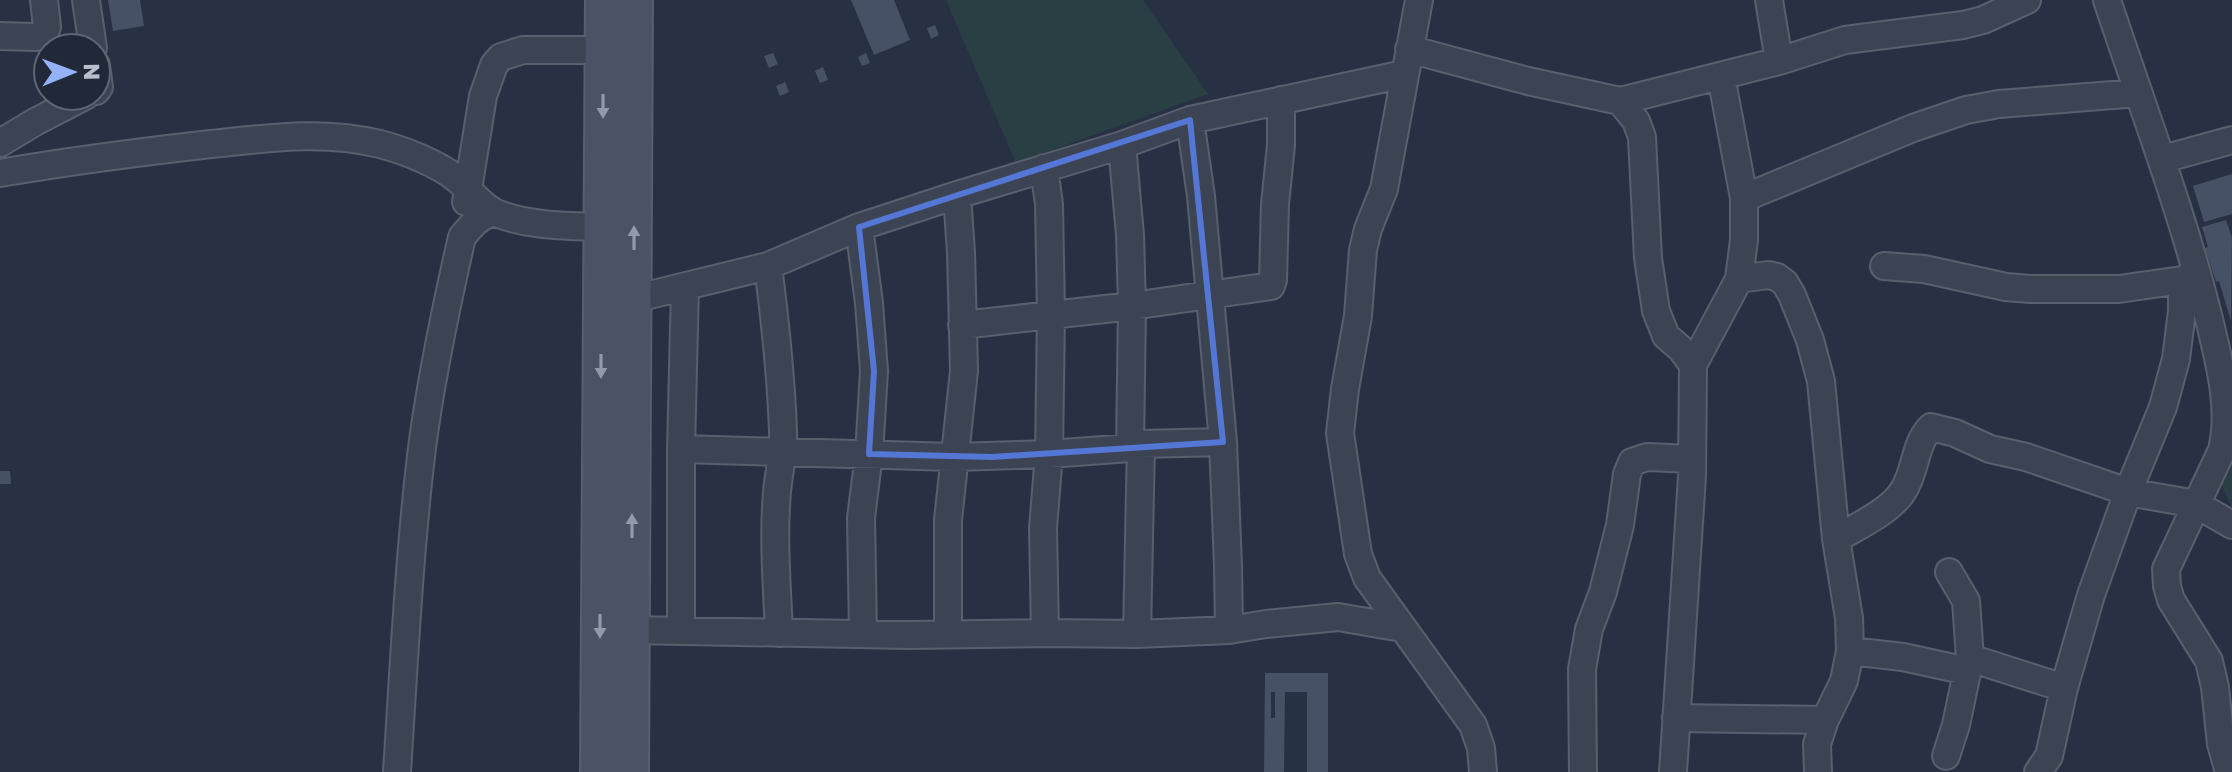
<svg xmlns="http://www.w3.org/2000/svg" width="2232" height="772" font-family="'Golos Text',sans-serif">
	<rect width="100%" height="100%" fill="#283144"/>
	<path fill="#2a3f44" d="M 946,0 L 1143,0 L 1208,94 L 1016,163 Z
		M 2232,462 L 2232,508 L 2212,464 Z"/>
	<path fill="#475165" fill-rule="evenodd" d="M 108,0 L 140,0 L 144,26 L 113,31 Z
		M 851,0 L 894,0 L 910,40 L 874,55 Z
		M 935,25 L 939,35 L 931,39 L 927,28 Z
		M 773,53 L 778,64 L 769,68 L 764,56 Z
		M 866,53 L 870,63 L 862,66 L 858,57 Z
		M 823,67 L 828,80 L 820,83 L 815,71 Z
		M 785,82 L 789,92 L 780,96 L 776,86 Z
		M 2232,174 L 2232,214 L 2204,222 L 2193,186 Z
		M 2226,220 L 2232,238 L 2231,321 L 2219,281 L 2216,282 L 2205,248 L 2208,247 L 2202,227 Z
		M 0,471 L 10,471 L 11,484 L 0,484 Z
		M 1265,673 L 1328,673 L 1328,772 L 1307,772 L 1307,692 L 1285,692 L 1284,772 L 1264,772 ZM 1271,692 L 1275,692 L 1275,718 L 1271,718 Z"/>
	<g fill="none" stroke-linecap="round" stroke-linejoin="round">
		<defs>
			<path id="street" d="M 86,0 L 93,48
				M 1419,0 L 1384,189 L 1368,229 L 1363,250 L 1358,316 L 1345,389 L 1340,433 L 1358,554 L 1367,578 L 1473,725 L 1481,748 L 1483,772
				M 1769,0 L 1779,61
				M 2107,0 C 2142,106 2182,210 2209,319 C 2219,361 2232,408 2222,450 L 2166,569 L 2167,586 L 2171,600 L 2209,661 L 2215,687 L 2221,744 L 2229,772
				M 0,36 L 36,37 L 44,34 L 47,27 L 44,0
				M 1409,49 L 1528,81 L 1620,101 L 1779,61 L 1845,40 L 1963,25 L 1983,20 L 2027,0
				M 96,65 L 99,87 L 96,91
				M 1620,101 L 1636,121 L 1642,137 L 1648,258 L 1656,311 L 1666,336 L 1681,349 L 1693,365
				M 1190,120 L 1201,196 L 1223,442 L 1228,566 L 1229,630
				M 0,143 L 35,122 L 85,96
				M 1122,145 L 1130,235 L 1132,306 L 1130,448
				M 2163,159 L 2232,140
				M 1044,168 L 1049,204 L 1051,314 L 1049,454 L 1043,528 L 1045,633
				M 0,173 C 70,161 140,152 211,144 C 270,138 322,130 380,144 C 403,150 440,164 458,180 C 470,190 479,204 494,212 C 524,226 570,226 602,227
				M 1744,198 L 1913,128 L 1966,110 L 1999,104 L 2138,93
				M 466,202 L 483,96 L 494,65 L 501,57 L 523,50 L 603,50
				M 859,227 L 869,303 L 874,371 L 869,454 L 861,518 L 863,633
				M 768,266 C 775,320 781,376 783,431 C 784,452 779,471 777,492 C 773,539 777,586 779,633
				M 1884,266 L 1924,269 L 2006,287 L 2030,289 L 2119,289 L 2182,280 L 2196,275
				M 1739,279 L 1768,275 L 1777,277 L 1785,283 L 1792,295 L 1810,340 L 1821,381 L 1836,539 L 1849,618 L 1850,651 L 1844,681 L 1825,720 L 1817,744 L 1818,772
				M 633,299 L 768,266 L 859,227 L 957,195 L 1122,145 L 1190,120 L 1404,74
				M 962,325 L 1132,306 L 1271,286 L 1273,280 L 1275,204 L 1281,145 L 1281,100
				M 681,449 L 954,457 L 1049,454 L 1130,448 L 1141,444 L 1223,442
				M 1836,539 C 1856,527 1891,511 1903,491 C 1916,472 1914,444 1931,427 L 1955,433 L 1990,449 L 2026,457 L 2128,492 L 2196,504 L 2232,525
				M 631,630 L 910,635 L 1045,633 L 1137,634 L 1229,630 L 1266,624 L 1338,617 L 1402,628
				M 681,630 L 681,449 L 685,287
				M 948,633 L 948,520 L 964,371 L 961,252 L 957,195
				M 1137,634 L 1141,444
				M 1850,651 L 1903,657 L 1967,671
				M 1970,658 L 2064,688
				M 1676,718 L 1825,720
				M 1946,756 L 1956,725 L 1970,658 L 1966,601 L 1949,572
				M 397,772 C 404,664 409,555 422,448 C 431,378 446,307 462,237 C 471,226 479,216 494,212
				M 1583,772 L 1582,669 L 1589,629 L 1603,592 L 1620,525 L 1627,474 L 1632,462 L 1647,457 L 1692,459
				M 1673,772 L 1692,476 L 1693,365 L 1739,279 L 1744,240 L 1744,198 L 1721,76
				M 2038,772 L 2049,756 L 2064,688 L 2091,595 L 2128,492 L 2163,407 L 2176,359 L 2182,311 L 2182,280"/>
			<path id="secondary" d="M 599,772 L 604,0
				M 630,772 L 634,0"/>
		</defs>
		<use href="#street" stroke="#585f6d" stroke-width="30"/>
		<use href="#secondary" stroke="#585f6d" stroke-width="40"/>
		<use href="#street" stroke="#3c4453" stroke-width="26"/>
		<use href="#secondary" stroke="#4a5266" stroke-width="36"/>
	</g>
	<defs><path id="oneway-solid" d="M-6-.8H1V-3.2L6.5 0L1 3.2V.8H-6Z" transform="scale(2)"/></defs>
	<g fill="#9399a9">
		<use href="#oneway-solid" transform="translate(603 106) rotate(90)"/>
		<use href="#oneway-solid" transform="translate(634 238) rotate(-90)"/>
		<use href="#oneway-solid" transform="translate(601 366) rotate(90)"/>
		<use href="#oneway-solid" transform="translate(632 526) rotate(-90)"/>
		<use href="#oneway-solid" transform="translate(600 626) rotate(90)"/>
	</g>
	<path fill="none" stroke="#5476d4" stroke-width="6" stroke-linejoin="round" d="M 1190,120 L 1223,442 L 992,457 L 869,454 L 874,371 L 859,227 Z"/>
	<g transform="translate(72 72) rotate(89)"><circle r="38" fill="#212939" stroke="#5e6574" stroke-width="2"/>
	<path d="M0-6L14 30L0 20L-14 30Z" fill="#94b2f7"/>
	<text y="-12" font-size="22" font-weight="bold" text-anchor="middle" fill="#babfcd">N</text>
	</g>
</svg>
